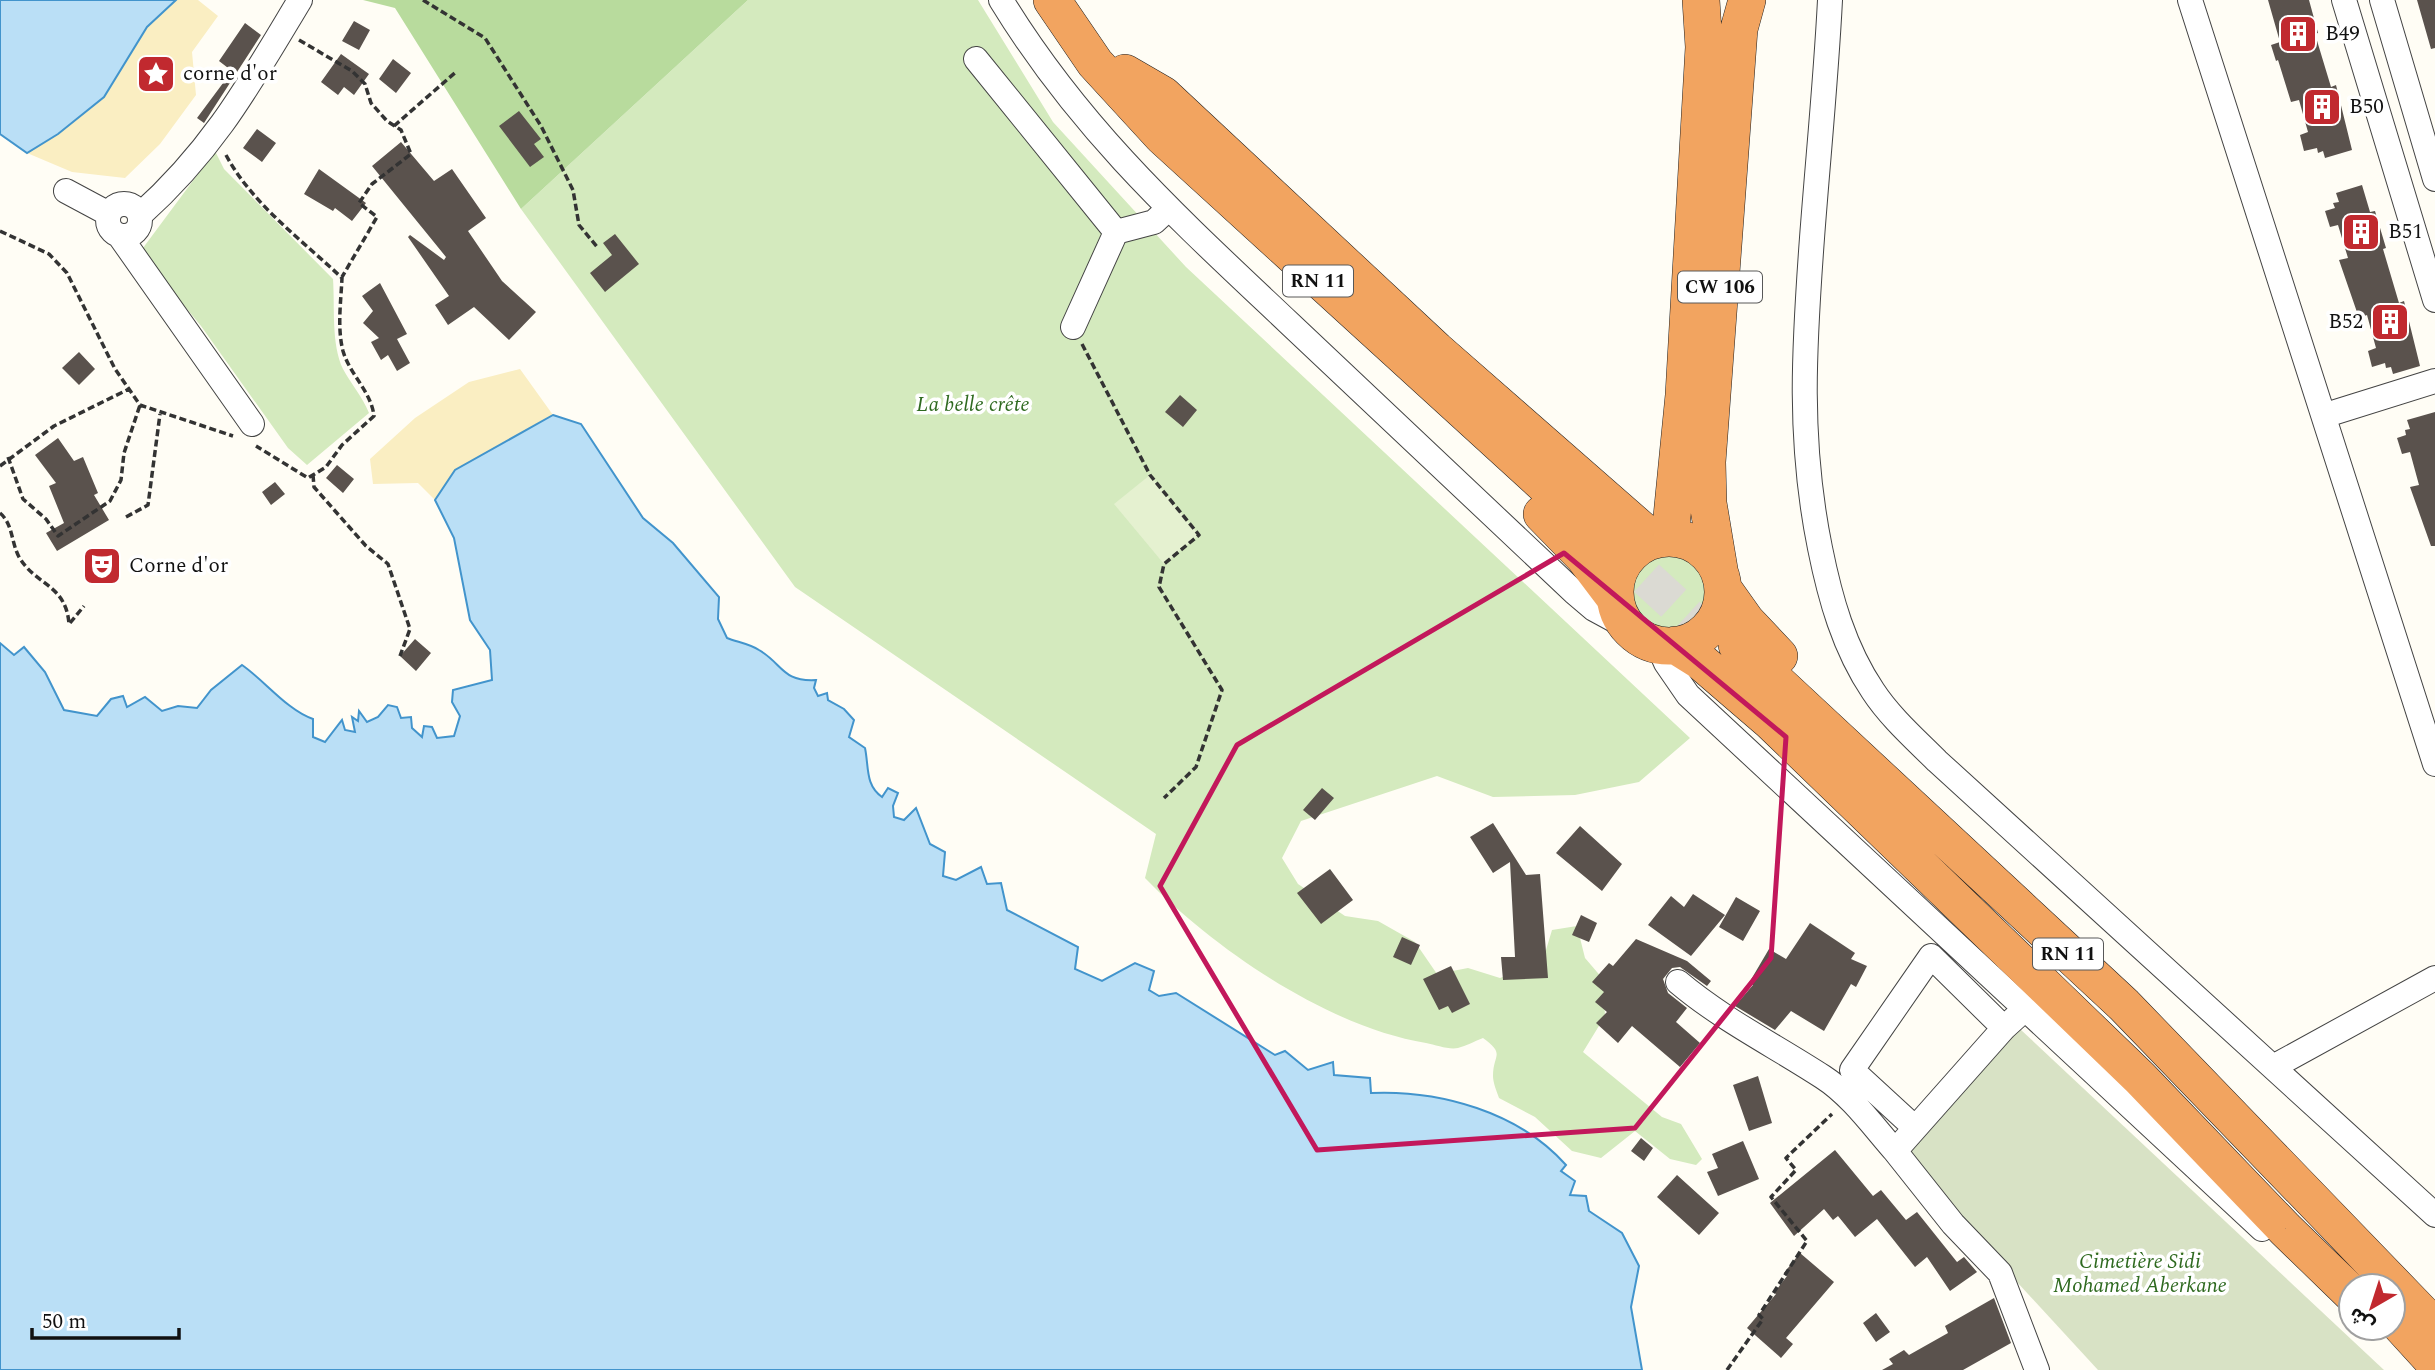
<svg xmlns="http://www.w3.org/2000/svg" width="2435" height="1370" font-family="Spectral,'Noto Sans Arabic',serif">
	<rect width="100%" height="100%" fill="#fffdf5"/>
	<path fill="#d4eabe" d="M 748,0 L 978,0 L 1053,122 L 1186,267 L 1690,738 L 1639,782 L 1575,795 L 1493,797 L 1437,776 L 1301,821 L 1282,858 L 1298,884 L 1345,916 L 1378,921 L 1415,942 L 1437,974 L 1468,968 L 1500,978 L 1531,966 L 1546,950 L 1552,930 L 1577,926 L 1585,958 L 1603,979 L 1605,1016 L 1583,1052 L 1662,1117 L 1681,1124 L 1702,1159 L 1696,1165 L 1670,1159 L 1635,1131 L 1601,1158 L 1572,1151 L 1535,1117 L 1499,1098 C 1497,1092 1493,1083 1493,1076 C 1493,1054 1506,1055 1483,1038 C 1475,1041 1466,1046 1458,1048 C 1449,1050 1436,1045 1426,1043 C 1328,1027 1214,949 1145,878 L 1156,834 L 795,587 L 521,209 Z
		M 215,151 L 224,169 L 333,279 C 335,307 331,344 343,369 C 351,384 362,396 369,413 L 307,465 L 288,448 L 201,326 L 140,252 Z
		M1632 592a38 38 0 1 1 76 0a38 38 0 1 1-76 0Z"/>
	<path fill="#b8db9d" d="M 363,0 L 748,0 L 521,209 L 395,8 Z"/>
	<path fill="#faeec2" d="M 176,0 L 198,0 L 218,16 L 192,52 L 196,95 L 160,144 L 125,178 L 72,172 L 27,153 L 58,134 L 104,97 L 147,27 Z
		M 520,369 L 553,415 L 455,470 L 435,500 L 418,483 L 373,484 L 370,459 L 415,418 L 469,382 Z"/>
	<path fill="#d8e2c5" d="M 2020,1029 L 2384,1370 L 2098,1370 L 1901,1156 Z"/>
	<path fill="#e5f1d0" d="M 1150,475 L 1199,535 L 1164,564 L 1114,504 Z"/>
	<path fill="#badff6" stroke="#4294cc" stroke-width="2" d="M 0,0 L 176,0 L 147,27 L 104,97 L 58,134 L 27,153 L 0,134 Z
		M 553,415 L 581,424 L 643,518 L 673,543 L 719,597 L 718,619 L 727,638 C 737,642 750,644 759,650 C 783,664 782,682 816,680 L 814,688 L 818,696 L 827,693 L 828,700 L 844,709 L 854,720 L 849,737 L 865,748 C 869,767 865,785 882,797 L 888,788 L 898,793 L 893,806 L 894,817 L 904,820 L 916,808 L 930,844 L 945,852 L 943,876 L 956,880 L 981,867 L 987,884 L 1001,883 L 1007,910 L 1078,947 L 1075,969 L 1102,981 L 1135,963 L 1154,971 L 1149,990 L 1159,996 L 1176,993 L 1275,1055 L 1285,1051 L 1308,1070 L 1333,1062 L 1334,1075 L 1370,1078 L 1371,1093 C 1440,1090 1519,1112 1566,1165 L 1561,1171 L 1575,1181 L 1570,1195 L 1586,1196 L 1589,1211 L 1622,1233 L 1639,1266 L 1631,1307 L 1642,1370 L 0,1370 L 0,643 L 14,655 L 24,647 L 45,672 L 64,710 L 97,716 L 111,699 L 123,696 L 127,707 L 145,697 L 162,711 L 178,706 L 197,708 L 211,690 L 242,665 C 265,681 287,710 313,719 L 313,737 L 325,742 L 342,720 L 345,730 L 355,732 L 352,717 L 358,721 L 359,711 L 367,722 L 378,717 L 388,705 L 397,707 L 401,718 L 411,717 L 412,728 L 422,737 L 424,726 L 432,727 L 437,738 L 454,736 L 460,716 L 452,702 L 453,690 L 492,680 L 490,650 L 470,620 L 454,538 L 435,500 L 455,470 Z"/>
	<path fill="#5a524d" d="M 2268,0 L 2309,0 L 2318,33 L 2315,34 L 2331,87 L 2336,85 L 2352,150 L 2325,158 L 2323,151 L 2318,153 L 2317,148 L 2304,151 L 2300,135 L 2308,132 L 2299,100 L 2291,102 L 2278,60 L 2276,61 L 2271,45 L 2280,42 Z
		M 2417,0 L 2435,0 L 2435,48 L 2431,49 Z
		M 354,21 L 370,30 L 359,50 L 342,41 Z
		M 245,23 L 261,35 L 204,123 L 197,118 L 232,71 L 219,61 Z
		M 341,54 L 369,74 L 354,95 L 344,87 L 338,95 L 321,82 Z
		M 393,59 L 411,73 L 396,93 L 379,79 Z
		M 519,111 L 541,139 L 534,144 L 544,157 L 530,167 L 499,126 Z
		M 257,129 L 276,143 L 262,162 L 243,148 Z
		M 401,142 L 434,181 L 452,169 L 486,218 L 468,231 L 502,281 L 536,312 L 509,340 L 474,307 L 448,325 L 435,305 L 449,296 L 408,237 L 410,235 L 444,260 L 446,257 L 372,166 Z
		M 319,169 L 366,203 L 352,221 L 335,208 L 333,211 L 304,194 Z
		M 2362,185 L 2370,212 L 2375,211 L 2386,248 L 2383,249 L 2399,303 L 2404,301 L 2420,366 L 2393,374 L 2391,367 L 2386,368 L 2385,363 L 2372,367 L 2368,351 L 2376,348 L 2367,315 L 2359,318 L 2339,260 L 2348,258 L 2338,225 L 2330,227 L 2325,211 L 2335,208 L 2333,203 L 2339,202 L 2336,193 Z
		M 615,234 L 639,264 L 605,292 L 590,273 L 612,255 L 603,243 Z
		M 380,283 L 407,334 L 397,339 L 410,363 L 397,371 L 388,355 L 381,360 L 371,342 L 379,338 L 363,323 L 373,311 L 362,296 Z
		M 79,352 L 95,369 L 79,385 L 62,368 Z
		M 1180,395 L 1197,410 L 1183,427 L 1165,412 Z
		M 2435,412 L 2435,546 L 2431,546 L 2410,487 L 2419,485 L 2410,452 L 2402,454 L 2397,438 L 2406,435 L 2405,430 L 2410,429 L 2407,420 Z
		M 58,438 L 74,461 L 83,457 L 98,493 L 94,495 L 109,520 L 57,551 L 46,533 L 64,523 L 49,486 L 56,483 L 35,455 Z
		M 337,465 L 354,479 L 343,493 L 326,478 Z
		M 275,482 L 285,494 L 271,505 L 262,492 Z
		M 415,639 L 431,653 L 416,671 L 400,656 Z
		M 1322,788 L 1334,798 L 1315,820 L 1303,810 Z
		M 1493,823 L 1526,875 L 1540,874 L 1548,978 L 1503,980 L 1501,957 L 1515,957 L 1510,862 L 1493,873 L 1470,837 Z
		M 1580,826 L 1622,864 L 1602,891 L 1556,853 Z
		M 1330,869 L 1353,900 L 1321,924 L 1297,893 Z
		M 1693,894 L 1725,915 L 1691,956 L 1648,925 L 1671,896 L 1684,907 Z
		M 1736,897 L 1760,911 L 1743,941 L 1719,927 Z
		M 1581,915 L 1597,923 L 1589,942 L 1572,935 Z
		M 1810,923 L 1855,953 L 1851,959 L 1867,966 L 1856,987 L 1851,984 L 1824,1031 L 1791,1011 L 1775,1030 L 1735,1006 L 1753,985 L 1749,983 L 1769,949 L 1786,959 Z
		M 1402,937 L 1420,945 L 1411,965 L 1393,957 Z
		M 1636,939 L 1687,961 L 1711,981 L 1707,986 L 1680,967 L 1672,968 L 1663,979 L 1668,993 L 1687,1008 L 1676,1022 L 1700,1043 L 1680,1067 L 1632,1026 L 1618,1043 L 1596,1023 L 1607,1012 L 1595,1002 L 1604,992 L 1592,982 L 1609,963 L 1613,966 Z
		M 1451,966 L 1470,1004 L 1452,1013 L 1448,1006 L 1439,1010 L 1423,979 Z
		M 1758,1076 L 1772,1123 L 1749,1131 L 1733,1085 Z
		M 1641,1138 L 1653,1148 L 1644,1161 L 1631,1151 Z
		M 1743,1141 L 1759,1179 L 1718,1196 L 1707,1172 L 1718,1168 L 1712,1154 Z
		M 1835,1150 L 1873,1196 L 1881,1190 L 1906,1220 L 1917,1212 L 1957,1262 L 1964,1257 L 1977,1272 L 1950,1291 L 1927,1257 L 1915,1267 L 1877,1219 L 1855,1237 L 1838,1216 L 1833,1220 L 1824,1209 L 1794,1236 L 1770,1203 Z
		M 1677,1175 L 1719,1213 L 1699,1235 L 1657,1197 Z
		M 1800,1253 L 1834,1282 L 1786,1338 L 1793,1344 L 1781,1358 L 1747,1328 L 1776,1294 L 1774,1293 L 1787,1276 L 1784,1273 Z
		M 1994,1298 L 2011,1343 L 1963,1370 L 1882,1370 L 1893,1364 L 1889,1359 L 1904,1350 L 1909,1355 L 1948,1333 L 1945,1326 Z
		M 1876,1313 L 1890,1332 L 1876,1342 L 1863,1323 Z"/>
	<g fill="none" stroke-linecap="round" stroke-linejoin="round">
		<path stroke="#dbdad3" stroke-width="37" stroke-dasharray="37 18" stroke-linecap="butt" d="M 1606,541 L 1729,654"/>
		<defs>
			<path id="minor" d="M 1001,0 C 1081,131 1179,219 1289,323 C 1384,412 1479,502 1574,592 L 1594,609 L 1629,628
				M 1830,0 C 1826,79 1818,158 1812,238 C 1804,347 1798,440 1820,548 C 1830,598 1844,648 1873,691 C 1890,717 1915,739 1937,761 L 2435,1215
				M 2190,0 L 2435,764
				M 2344,0 L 2435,300
				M 2382,0 L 2435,179
				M 976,59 L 1116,232
				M 66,191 L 109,214
				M108 220a16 16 0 1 1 32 0a16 16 0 1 1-32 0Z
				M 140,215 C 214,149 250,83 300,0
				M 1116,232 L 1154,222 L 1168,209
				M 119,235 L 252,424
				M 1073,327 L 1116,232
				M 2326,415 L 2435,381
				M 1658,645 L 1666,663 L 1688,695 L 2262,1229
				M 1678,982 C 1723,1020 1774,1045 1823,1077 C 1851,1095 1873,1126 1895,1151
				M 2026,1008 L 2004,1028 L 1895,1151 L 1953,1224 L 2000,1273 L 2037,1370
				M 2273,1067 L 2435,978
				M 1914,1127 L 1852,1070 L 1931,956 L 2004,1028"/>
			<path id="highway" d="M 1052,0 L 1095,63 L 1162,136 L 1606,541
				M 1125,73 L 1163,95 L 1436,350 L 1653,540
				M 1542,514 L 1584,557 L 1615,598
				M 1670,537 L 1684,395 L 1704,47 L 1701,0
				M1615 592a54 54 0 1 1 108 0a54 54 0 1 1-108 0Z
				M 1720,575 L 1708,503 L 1707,462 L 1739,29 L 1747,0
				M 1724,590 L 1746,621 L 1779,656
				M 1675,645 L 1699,660 L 1770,721 L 2140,1078 L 2285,1229 L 2351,1293
				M 1737,645 L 2124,1005 L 2435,1327
				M 2393,1317 L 2435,1363"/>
		</defs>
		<use href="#minor" stroke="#444" stroke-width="26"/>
		<use href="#highway" stroke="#222" stroke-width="38"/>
		<path stroke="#333" stroke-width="3.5" stroke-dasharray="7 3.5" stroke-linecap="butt" d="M 423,0 L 485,38 L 541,126 L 573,190 L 579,225 L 598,248
			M 299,40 L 352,71 L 365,84 L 371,103 L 387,121 L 401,130 L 411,154 L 372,184 L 359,203 L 377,217 L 342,277
			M 394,126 L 457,71
			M 226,155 C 252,204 302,240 342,278 C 341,301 337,328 343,351 C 350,375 371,391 374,416 L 342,445 L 326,467 L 308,478 L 256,446
			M 0,231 L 49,254 L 67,273 L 115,369 L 140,405 L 233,436
			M 1082,344 L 1150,475 L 1199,535 L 1164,564 L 1159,587 L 1222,690 L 1196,767 L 1164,798
			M 8,457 L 23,499 L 46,519 L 58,536 L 110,501 L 121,480 L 124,453 L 140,405
			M 0,466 L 54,426 L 129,389
			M 313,475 L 314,487 L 366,546 L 388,564 L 410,629 L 400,656
			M 0,513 C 13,524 11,542 19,557 C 36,586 66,584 69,624
			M 126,517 L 148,505 L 160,414
			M 70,623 L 84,606
			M 1727,1370 L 1763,1319 L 1759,1315 L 1807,1241 L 1771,1197 L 1796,1170 L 1786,1158 L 1832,1114"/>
		<use href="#minor" stroke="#fff" stroke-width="24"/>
		<use href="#highway" stroke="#f2a460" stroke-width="37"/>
	</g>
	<path fill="none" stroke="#c2185b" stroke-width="5" stroke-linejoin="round" d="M 1564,553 L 1786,737 L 1771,958 L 1635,1128 L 1317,1150 L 1160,886 L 1237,745 Z"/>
	<defs>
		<symbol id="building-square" viewBox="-11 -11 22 22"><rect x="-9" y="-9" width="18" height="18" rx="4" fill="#c1292f" stroke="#fff"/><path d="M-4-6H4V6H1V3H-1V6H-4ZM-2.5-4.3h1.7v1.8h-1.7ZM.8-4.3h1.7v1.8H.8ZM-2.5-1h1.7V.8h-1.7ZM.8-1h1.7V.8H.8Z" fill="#fff"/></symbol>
		<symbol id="sight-square" viewBox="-11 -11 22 22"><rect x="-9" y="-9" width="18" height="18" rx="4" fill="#c1292f" stroke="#fff"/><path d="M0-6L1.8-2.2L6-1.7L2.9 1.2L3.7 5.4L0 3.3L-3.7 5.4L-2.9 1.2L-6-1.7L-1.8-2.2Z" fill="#fff"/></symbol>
		<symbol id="theatre-square" viewBox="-11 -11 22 22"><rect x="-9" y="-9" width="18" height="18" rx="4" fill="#c1292f" stroke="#fff"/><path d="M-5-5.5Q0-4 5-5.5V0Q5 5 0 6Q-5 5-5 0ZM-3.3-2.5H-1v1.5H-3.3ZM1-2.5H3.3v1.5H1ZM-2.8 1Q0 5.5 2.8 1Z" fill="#fff"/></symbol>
	</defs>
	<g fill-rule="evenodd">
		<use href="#building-square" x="2276" y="12" width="44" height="44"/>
		<use href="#sight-square" x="134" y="52" width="44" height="44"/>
		<use href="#building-square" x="2300" y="85" width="44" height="44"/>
		<use href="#building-square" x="2339" y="210" width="44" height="44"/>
		<use href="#building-square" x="2368" y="300" width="44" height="44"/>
		<use href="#theatre-square" x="80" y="544" width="44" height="44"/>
	</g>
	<g text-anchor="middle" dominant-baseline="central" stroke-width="7" stroke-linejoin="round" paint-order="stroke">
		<g fill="#fff" stroke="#585858" stroke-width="2">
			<rect x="1283" y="265.5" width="70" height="31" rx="5"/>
			<rect x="1678" y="271.5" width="84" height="31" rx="5"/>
			<rect x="2033" y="938.5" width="70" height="31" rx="5"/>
		</g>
		<g font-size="19" font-weight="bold" fill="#111">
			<text x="1318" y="281">RN 11</text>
			<text x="1720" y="287">CW 106</text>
			<text x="2068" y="954">RN 11</text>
		</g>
		<g font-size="21" fill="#111" stroke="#fff" text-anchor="start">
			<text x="2325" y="34">B49</text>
			<text x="183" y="74">corne d'or</text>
			<text x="2349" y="107">B50</text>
			<text x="2388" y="232">B51</text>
			<text x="2363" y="322" text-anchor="end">B52</text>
			<text x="129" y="566">Corne d'or</text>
		</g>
		<g font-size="21" font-style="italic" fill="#2f6a20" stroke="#fff">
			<text x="973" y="405">La belle crête</text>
			<text x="2140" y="1262">Cimetière Sidi<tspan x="2140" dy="24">Mohamed Aberkane</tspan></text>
		</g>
	</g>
	<g transform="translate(2372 1307) rotate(219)"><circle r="33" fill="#ffffff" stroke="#a0a0a0" stroke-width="2"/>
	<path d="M0-5L12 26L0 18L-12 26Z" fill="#c1292f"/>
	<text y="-10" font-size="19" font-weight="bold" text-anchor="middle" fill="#111111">ش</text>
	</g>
	<path d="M32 1328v10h147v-10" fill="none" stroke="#111111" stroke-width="3.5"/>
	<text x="42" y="1328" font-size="21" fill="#111111" stroke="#ffffff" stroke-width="5" paint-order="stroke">50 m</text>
</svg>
